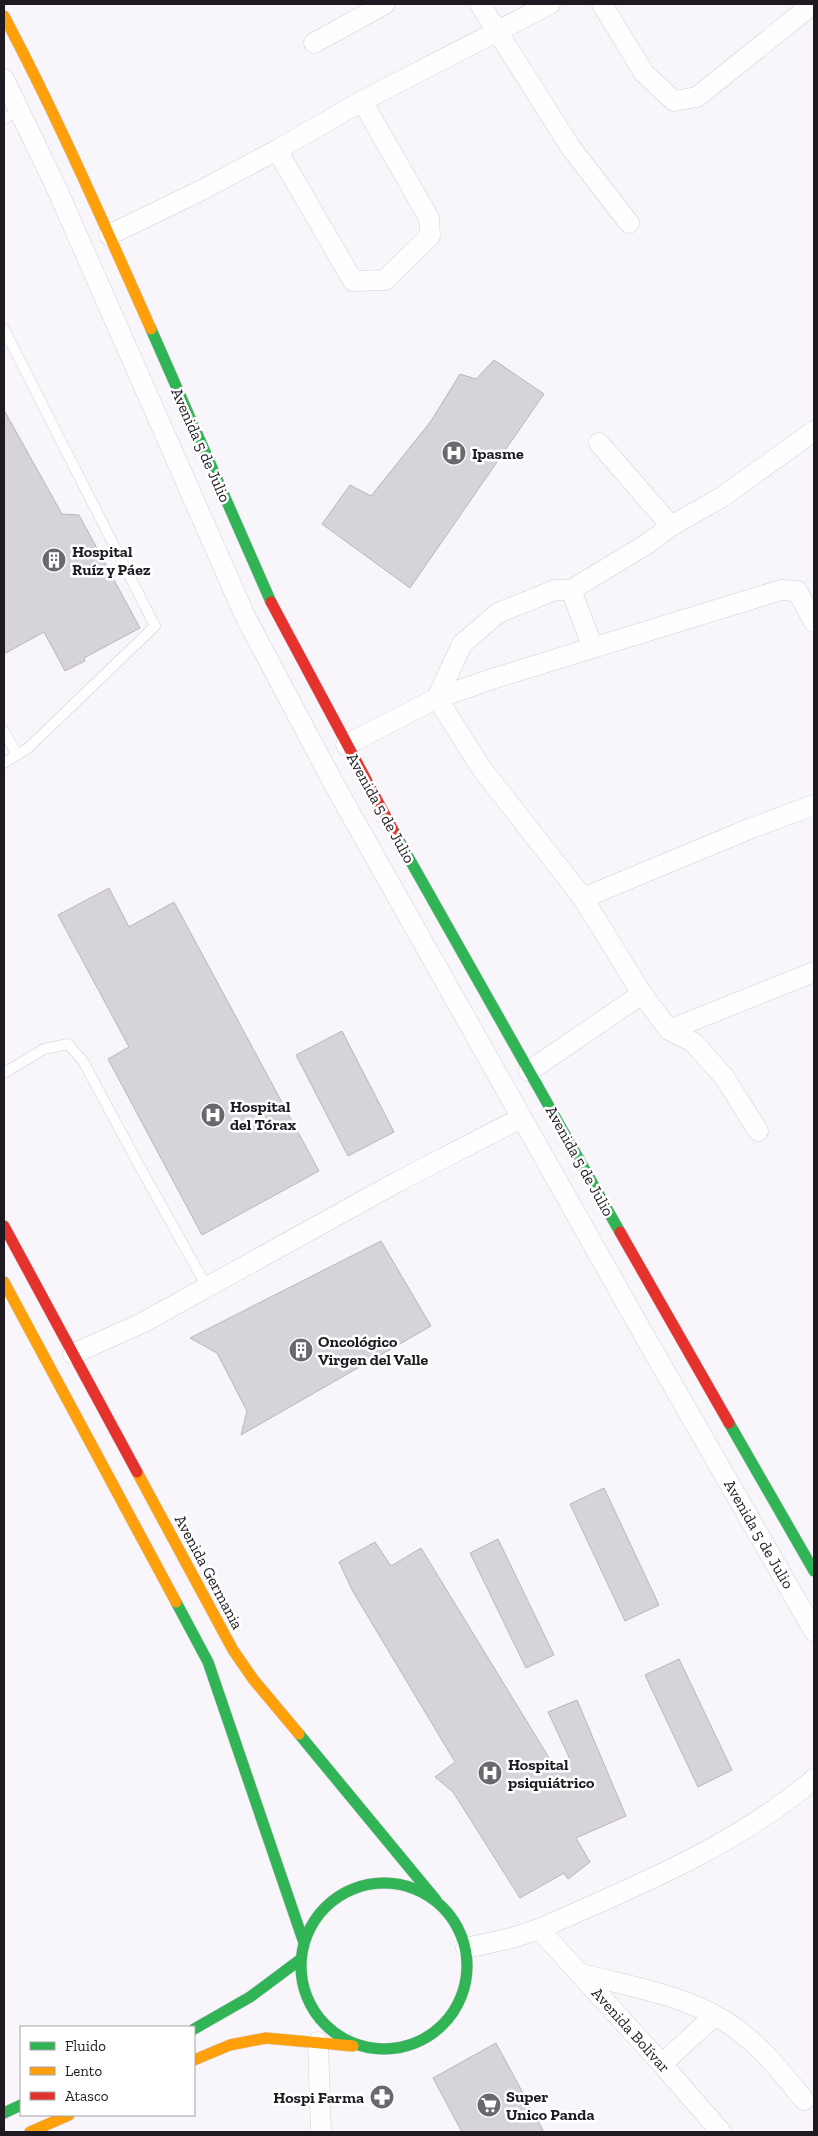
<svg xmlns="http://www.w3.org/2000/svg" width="818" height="2136" font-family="'Zilla Slab',serif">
	<rect width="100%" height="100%" fill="#f8f5fb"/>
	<path fill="#d7d3db" stroke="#bab6bc" d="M 494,360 L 544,394 L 410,588 L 322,524 L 350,485 L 371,496 L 431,421 L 460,374 L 476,379 Z
		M 4,410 L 62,514 L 79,515 L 140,628 L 84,658 L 85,661 L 65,671 L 44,632 L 4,654 Z
		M 109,888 L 129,927 L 174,902 L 319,1171 L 202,1235 L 108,1059 L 129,1047 L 58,915 Z
		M 342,1031 L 394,1132 L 348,1156 L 296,1055 Z
		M 381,1241 L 431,1326 L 241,1435 L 247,1411 L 217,1353 L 190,1338 Z
		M 604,1488 L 659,1605 L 625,1621 L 570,1504 Z
		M 498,1539 L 554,1655 L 526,1668 L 470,1553 Z
		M 375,1542 L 391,1566 L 421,1548 L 554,1766 L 569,1757 L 548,1712 L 577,1700 L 626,1816 L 576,1838 L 590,1862 L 568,1879 L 564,1873 L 520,1898 L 453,1792 L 435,1777 L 455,1762 L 352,1590 L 339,1562 Z
		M 679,1659 L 732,1770 L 698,1787 L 645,1675 Z
		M 496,2043 L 544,2132 L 462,2132 L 433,2078 Z"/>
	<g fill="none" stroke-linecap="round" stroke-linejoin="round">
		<defs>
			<path id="lane" d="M 4,119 L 19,110
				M 4,329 L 155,626 L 28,748 L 4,763
				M 4,731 L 17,755
				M 4,1073 L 44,1049 L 68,1044 L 83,1061 L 135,1158 L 207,1287"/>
			<path id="street" d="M 480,4 L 571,148 L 629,223
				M 602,4 L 644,73 L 674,101 L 697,97 L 813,4
				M 314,43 L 385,4
				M 4,79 L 56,187 L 245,616 L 335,786 L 644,1335 L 814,1631
				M 277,150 L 353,281 L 385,280 L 430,236 L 429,218 L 362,101
				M 109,235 L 202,190 L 277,150 L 362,101 L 550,4
				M 599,443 L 671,526
				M 571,590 L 593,648
				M 346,745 L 437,698 L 495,678 L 781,590 L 797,591 L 814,622
				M 583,898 L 754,827 L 814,805
				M 669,1030 L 814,972
				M 529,1071 L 642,994
				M 758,1131 L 725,1078 L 694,1043 L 669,1030 L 642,994 L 583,898 L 482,769 L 437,698 L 462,644 L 498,613 L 555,590 L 571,590 L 647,544 L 671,526 L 722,497 L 814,431
				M 73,1354 L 142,1323 L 399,1181 L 521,1118
				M 539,1929 L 662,2064 L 721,2132
				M 466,1948 L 512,1938 L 539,1929 C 634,1887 734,1847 814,1779
				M 579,1973 C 626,1986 681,1994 723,2020 C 756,2040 780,2070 804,2100
				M 318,2042 L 321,2132
				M 662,2064 L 714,2016"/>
			<path id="fast" d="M 151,329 L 271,602
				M 393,830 L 620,1232
				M 729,1423 L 814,1571
				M 176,1602 L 208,1662 L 304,1943
				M 299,1734 L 436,1900
				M301 1966a83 83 0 1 1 166 0a83 83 0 1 1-166 0Z
				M 194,2029 L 250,1997 L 301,1959
				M 4,2113 L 21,2105"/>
			<path id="slow" d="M 4,16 C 58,118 104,224 151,329
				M 4,1282 L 176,1602
				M 137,1472 L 233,1650 L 253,1679 L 299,1734
				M 194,2060 L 230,2045 L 266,2038 L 353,2046
				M 30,2132 L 69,2115"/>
			<path id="jam" d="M 271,602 L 393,830
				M 4,1226 L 137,1472
				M 620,1232 L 729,1423"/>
		</defs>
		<use href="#lane" stroke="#d3cfd7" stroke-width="11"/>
		<use href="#street" stroke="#d3cfd7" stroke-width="21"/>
		<use href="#fast" stroke="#d3cfd7" stroke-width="12"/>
		<use href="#slow" stroke="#d3cfd7" stroke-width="12"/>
		<use href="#jam" stroke="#d3cfd7" stroke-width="12"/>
		<use href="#lane" stroke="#fefefe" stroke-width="10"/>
		<use href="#street" stroke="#fefefe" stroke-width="20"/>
		<use href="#fast" stroke="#30b455" stroke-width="11"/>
		<use href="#slow" stroke="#ff9f0a" stroke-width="11"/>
		<use href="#jam" stroke="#e5322d" stroke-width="11"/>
	</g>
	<defs>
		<symbol id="hospital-disc" viewBox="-11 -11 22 22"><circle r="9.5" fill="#6b676e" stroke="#fff"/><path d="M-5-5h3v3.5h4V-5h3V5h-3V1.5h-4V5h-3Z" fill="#fff"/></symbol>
		<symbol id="building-disc" viewBox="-11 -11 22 22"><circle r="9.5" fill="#6b676e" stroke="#fff"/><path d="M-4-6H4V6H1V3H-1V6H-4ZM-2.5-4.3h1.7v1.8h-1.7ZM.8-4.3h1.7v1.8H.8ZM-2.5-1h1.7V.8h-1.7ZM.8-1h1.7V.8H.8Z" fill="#fff"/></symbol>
		<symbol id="pharmacy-disc" viewBox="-11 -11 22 22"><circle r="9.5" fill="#6b676e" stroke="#fff"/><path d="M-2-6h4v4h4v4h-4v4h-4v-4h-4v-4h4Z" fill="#fff"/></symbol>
		<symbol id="supermarket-disc" viewBox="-11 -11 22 22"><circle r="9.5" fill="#6b676e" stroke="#fff"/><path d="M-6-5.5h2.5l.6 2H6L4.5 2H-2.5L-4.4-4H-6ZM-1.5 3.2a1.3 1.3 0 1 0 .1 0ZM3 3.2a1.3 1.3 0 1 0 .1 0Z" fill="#fff"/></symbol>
	</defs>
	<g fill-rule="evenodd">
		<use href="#hospital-disc" x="440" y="439" width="28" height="28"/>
		<use href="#building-disc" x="40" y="546" width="28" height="28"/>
		<use href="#hospital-disc" x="199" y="1101" width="28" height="28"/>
		<use href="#building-disc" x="287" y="1336" width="28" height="28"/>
		<use href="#hospital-disc" x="476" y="1759" width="28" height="28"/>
		<use href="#pharmacy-disc" x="368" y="2083" width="28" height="28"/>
		<use href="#supermarket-disc" x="475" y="2091" width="28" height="28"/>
	</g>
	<g text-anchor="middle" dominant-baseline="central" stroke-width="5" stroke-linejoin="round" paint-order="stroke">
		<g font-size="16" fill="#1f1a22" stroke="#fff">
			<text transform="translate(201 445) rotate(66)">Avenida 5 de Julio</text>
			<text transform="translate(381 808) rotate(61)">Avenida 5 de Julio</text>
			<text transform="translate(580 1161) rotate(61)">Avenida 5 de Julio</text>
			<text transform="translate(759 1534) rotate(60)">Avenida 5 de Julio</text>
			<text transform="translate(209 1572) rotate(62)">Avenida Germania</text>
			<text transform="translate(631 2030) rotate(48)">Avenida Bolívar</text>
		</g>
		<g font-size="16" font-weight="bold" fill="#1f1a22" stroke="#fff" text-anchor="start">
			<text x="472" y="453">Ipasme</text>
			<text x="72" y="551">Hospital<tspan x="72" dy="18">Ruíz y Páez</tspan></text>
			<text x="230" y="1106">Hospital<tspan x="230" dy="18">del Tórax</tspan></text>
			<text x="318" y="1341">Oncológico<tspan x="318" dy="18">Virgen del Valle</tspan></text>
			<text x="508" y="1764">Hospital<tspan x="508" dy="18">psiquiátrico</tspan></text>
			<text x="506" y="2096">Super<tspan x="506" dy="18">Unico Panda</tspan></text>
			<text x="364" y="2097" text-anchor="end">Hospi Farma</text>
		</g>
	</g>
	<rect width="818" height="2136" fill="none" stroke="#1f1a22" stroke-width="10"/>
	<rect x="20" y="2026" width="175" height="90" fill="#ffffff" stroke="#a5a3a7"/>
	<rect x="30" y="2042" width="25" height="8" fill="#30b455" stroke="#a5a3a7"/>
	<text x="65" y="2051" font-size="15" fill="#1f1a22">Fluido</text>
	<rect x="30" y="2067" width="25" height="8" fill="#ff9f0a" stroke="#a5a3a7"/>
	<text x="65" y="2076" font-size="15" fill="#1f1a22">Lento</text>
	<rect x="30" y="2092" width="25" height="8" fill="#e5322d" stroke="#a5a3a7"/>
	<text x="65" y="2101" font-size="15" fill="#1f1a22">Atasco</text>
</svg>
